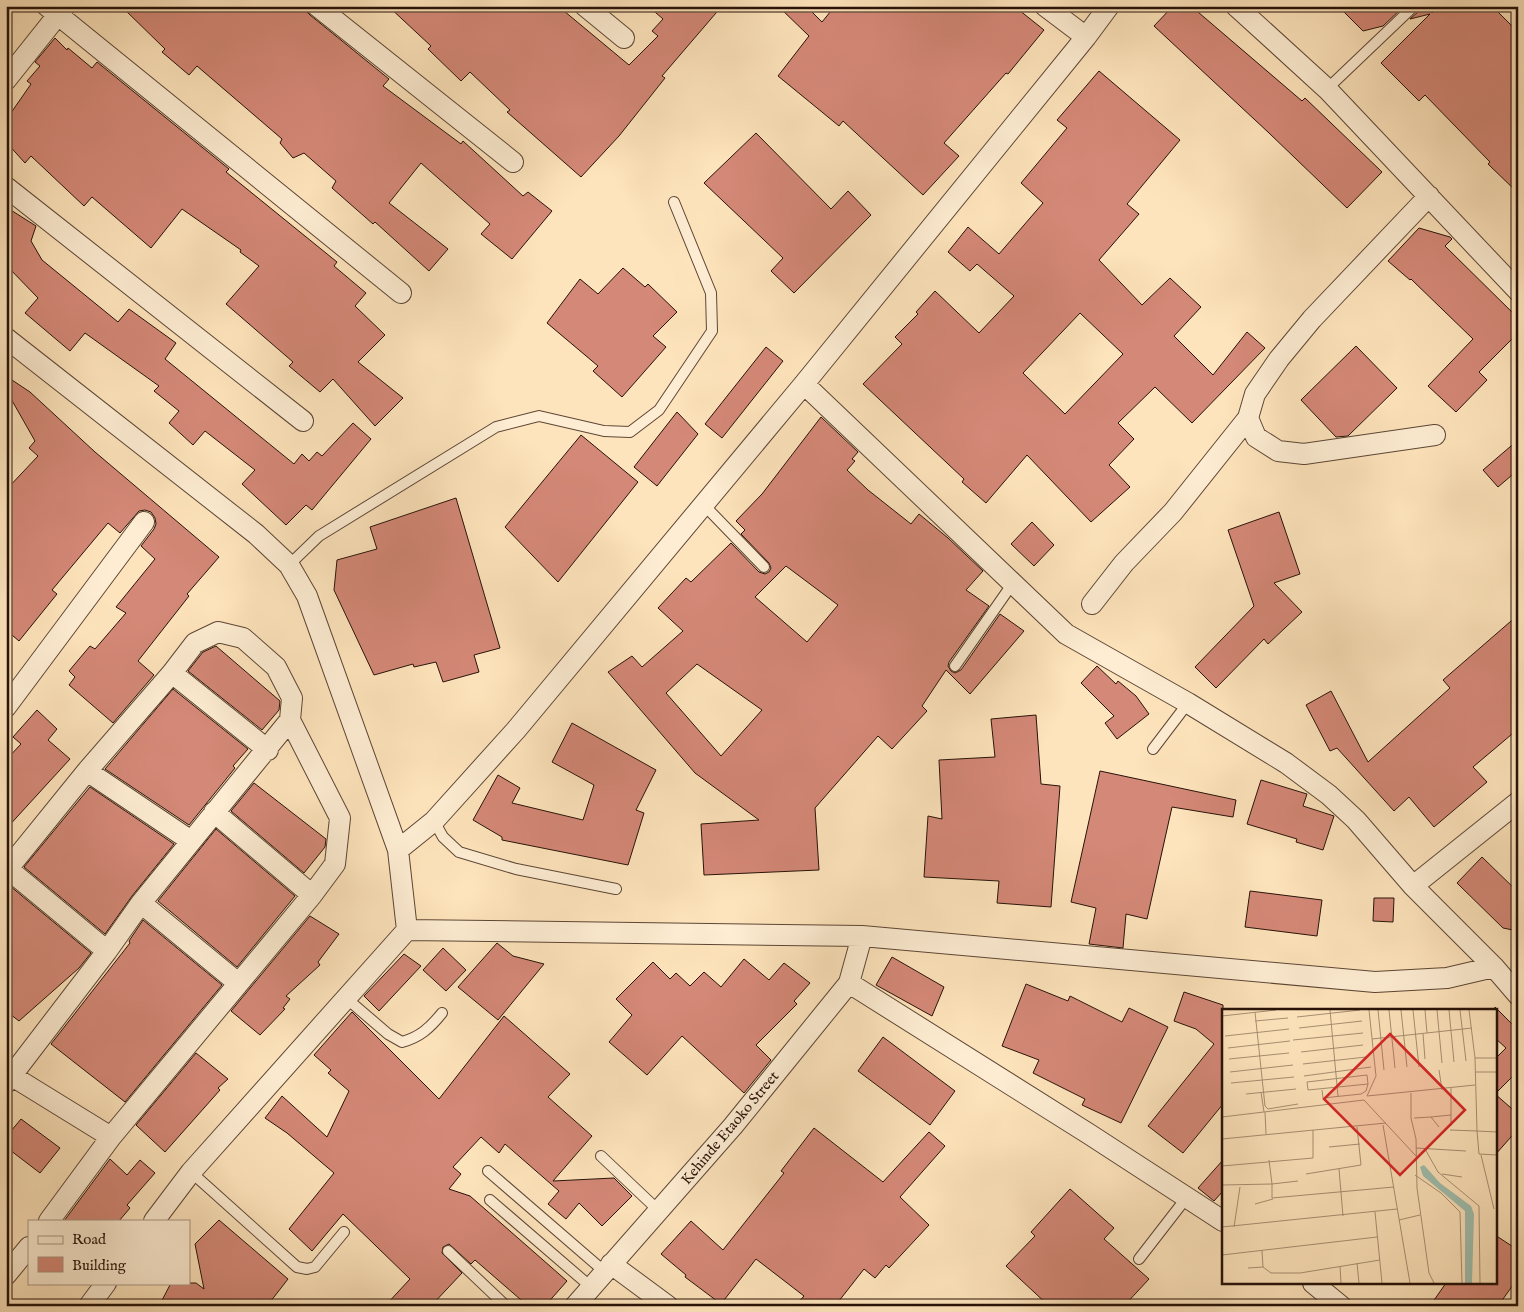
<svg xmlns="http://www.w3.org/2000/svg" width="1524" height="1312" font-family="'IM FELL English',serif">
	<rect width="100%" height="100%" fill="#fee4bc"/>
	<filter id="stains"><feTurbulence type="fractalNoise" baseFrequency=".004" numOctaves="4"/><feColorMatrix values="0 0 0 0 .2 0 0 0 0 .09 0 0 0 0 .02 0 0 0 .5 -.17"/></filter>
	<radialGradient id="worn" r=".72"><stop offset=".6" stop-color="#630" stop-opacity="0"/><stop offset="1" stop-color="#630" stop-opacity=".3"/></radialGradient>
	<path fill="#d48877" stroke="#271208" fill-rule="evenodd" d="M 121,6 L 301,6 L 310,15 L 389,79 L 383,86 L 461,144 L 463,141 L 523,196 L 528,192 L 552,211 L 512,259 L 481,234 L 490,224 L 421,163 L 389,203 L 448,249 L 429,271 L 375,222 L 373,224 L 332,188 L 336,181 L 304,153 L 293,158 L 280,143 L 282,139 L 197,66 L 189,75 L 162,52 L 165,49 Z
		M 388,6 L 558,6 L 629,65 L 658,36 L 652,31 L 663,19 L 648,6 L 722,6 L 662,76 L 665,78 L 619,136 L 581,177 L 507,112 L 510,110 L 470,72 L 461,81 L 428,49 L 431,46 Z
		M 778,6 L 806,6 L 822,22 L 835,6 L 1014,6 L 1044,30 L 1008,74 L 1006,73 L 944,143 L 959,156 L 923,195 L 843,121 L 839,126 L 778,76 L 809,36 Z
		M 1173,6 L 1191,6 L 1302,101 L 1305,98 L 1382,172 L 1347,208 L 1269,133 L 1154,26 Z
		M 1338,6 L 1404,6 L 1383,26 L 1363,31 Z
		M 1421,6 L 1431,6 L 1432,13 L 1438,6 L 1492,6 L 1518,32 L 1518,193 L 1488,164 L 1490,162 L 1425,95 L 1419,101 L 1381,63 L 1430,14 L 1410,19 L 1419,11 Z
		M 55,38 L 67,50 L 68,48 L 92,68 L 97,62 L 229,169 L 226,172 L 337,262 L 334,266 L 366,293 L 355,306 L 385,335 L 358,362 L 403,398 L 375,426 L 333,379 L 320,392 L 289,366 L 293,362 L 226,304 L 259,266 L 240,252 L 241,250 L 182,209 L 151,248 L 92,197 L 84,206 L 31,156 L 25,163 L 6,142 L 6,120 L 31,84 L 27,81 L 40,66 L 35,62 Z
		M 1099,71 L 1180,140 L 1127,204 L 1139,214 L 1099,260 L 1142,305 L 1170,278 L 1201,307 L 1174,336 L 1213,375 L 1247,332 L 1265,348 L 1192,423 L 1155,387 L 1118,423 L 1134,439 L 1109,465 L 1130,487 L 1091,522 L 1027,455 L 986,503 L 962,482 L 964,479 L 863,384 L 902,344 L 895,337 L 918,314 L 916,312 L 935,291 L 979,333 L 1014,296 L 977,264 L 970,271 L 948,252 L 968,227 L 999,254 L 1043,203 L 1021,183 L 1067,128 L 1057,120 ZM 1080,313 L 1123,354 L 1065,414 L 1023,373 Z
		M 756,133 L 831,209 L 848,191 L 871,215 L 794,293 L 771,271 L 783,258 L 704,183 Z
		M 6,207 L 36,226 L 31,241 L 42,260 L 118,322 L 129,309 L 176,343 L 165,359 L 294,464 L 302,454 L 309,461 L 317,452 L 322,456 L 353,423 L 371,439 L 312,510 L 306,505 L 286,525 L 242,484 L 255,470 L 205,431 L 193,445 L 169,423 L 179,411 L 154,391 L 159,386 L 85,333 L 70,351 L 25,313 L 38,298 L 6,265 Z
		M 1419,228 L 1450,237 L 1452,239 L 1445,246 L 1518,318 L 1518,333 L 1479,372 L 1487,380 L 1456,412 L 1428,386 L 1473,339 L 1411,279 L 1410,280 L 1388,261 Z
		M 623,268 L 645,287 L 648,284 L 677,312 L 653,336 L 666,347 L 622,397 L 593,371 L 598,366 L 547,323 L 580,279 L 598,294 Z
		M 1356,346 L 1397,388 L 1348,436 L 1336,437 L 1301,400 Z
		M 766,347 L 783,361 L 722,438 L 705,424 Z
		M 6,376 L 30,392 L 95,452 L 219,557 L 187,594 L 189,596 L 138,661 L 154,675 L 113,723 L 69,685 L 75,677 L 69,671 L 90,646 L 95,649 L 126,613 L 116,607 L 155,559 L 141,546 L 154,529 L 156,524 L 155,518 L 151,512 L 145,510 L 139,511 L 120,533 L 108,523 L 52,590 L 57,594 L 19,641 L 6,630 L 6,490 L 38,456 L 29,448 L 35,441 L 6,390 Z
		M 677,412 L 698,434 L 657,486 L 634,467 Z
		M 821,417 L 858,452 L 852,459 L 855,461 L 847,470 L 868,490 L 911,524 L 919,514 L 948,538 L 983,571 L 966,590 L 989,606 L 949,662 L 948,666 L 951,671 L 955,673 L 961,670 L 1000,614 L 1024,631 L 970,694 L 946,670 L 922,706 L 927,711 L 892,749 L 878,736 L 815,808 L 819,870 L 704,875 L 701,824 L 759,820 L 695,773 L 608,672 L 632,656 L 642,667 L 683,631 L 658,608 L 686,578 L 691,582 L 731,543 L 759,572 L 765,574 L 769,572 L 771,568 L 769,563 L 741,534 L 745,530 L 736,521 L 762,494 ZM 786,566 L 838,605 L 807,642 L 755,597 ZM 697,664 L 762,710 L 721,756 L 666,693 Z
		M 581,435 L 638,482 L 558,582 L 505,527 Z
		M 1518,440 L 1518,470 L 1498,487 L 1483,470 Z
		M 456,498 L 500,648 L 474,655 L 479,672 L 443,682 L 436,662 L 414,667 L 413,664 L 374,675 L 334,590 L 337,560 L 377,549 L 370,527 Z
		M 1279,512 L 1300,574 L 1274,583 L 1302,612 L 1268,644 L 1264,639 L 1216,688 L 1195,667 L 1254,606 L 1228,530 Z
		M 1032,522 L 1054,545 L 1034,566 L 1011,544 Z
		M 1518,615 L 1518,729 L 1473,767 L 1487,782 L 1434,827 L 1409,797 L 1394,811 L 1337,748 L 1330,751 L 1306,705 L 1331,691 L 1368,762 L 1450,688 L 1443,680 Z
		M 216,646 L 280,701 L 279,710 L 262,730 L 188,671 L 203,652 Z
		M 1097,666 L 1116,684 L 1118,681 L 1136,696 L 1149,714 L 1117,739 L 1105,723 L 1114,716 L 1081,683 Z
		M 173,689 L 248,749 L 233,766 L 235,768 L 189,825 L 105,769 Z
		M 37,710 L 57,729 L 48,740 L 70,759 L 6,829 L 6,760 L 21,744 L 13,737 Z
		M 1036,715 L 1041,784 L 1060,786 L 1051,907 L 997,903 L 999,881 L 924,877 L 928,816 L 942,819 L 939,760 L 995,757 L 991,719 Z
		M 572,723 L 656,770 L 636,810 L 644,813 L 628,865 L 502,840 L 502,837 L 473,820 L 498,775 L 520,788 L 512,803 L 583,820 L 594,785 L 552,762 Z
		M 1100,771 L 1236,800 L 1233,817 L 1172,807 L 1147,919 L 1126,914 L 1123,948 L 1089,944 L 1096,908 L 1071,902 Z
		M 1261,780 L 1307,794 L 1303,806 L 1334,816 L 1323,850 L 1296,842 L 1297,839 L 1247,824 Z
		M 254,783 L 326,839 L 325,847 L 304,873 L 231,811 Z
		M 90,787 L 174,844 L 132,896 L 105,934 L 24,867 Z
		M 216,829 L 295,896 L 237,967 L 158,901 Z
		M 1482,857 L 1518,892 L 1518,931 L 1503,928 L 1457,883 Z
		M 10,886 L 91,953 L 79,968 L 19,1021 L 6,1011 L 6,891 Z
		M 1250,891 L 1322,900 L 1317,936 L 1245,927 Z
		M 1374,898 L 1394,898 L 1393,922 L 1373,921 Z
		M 310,916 L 339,934 L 318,962 L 320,965 L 286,996 L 290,999 L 283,1008 L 285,1009 L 260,1035 L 231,1011 Z
		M 143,920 L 222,985 L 125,1102 L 51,1044 L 130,943 L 129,941 Z
		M 497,943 L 513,956 L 544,964 L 498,1020 L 458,987 Z
		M 443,948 L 466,970 L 446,991 L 423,970 Z
		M 404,954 L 421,966 L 379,1011 L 364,996 Z
		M 892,957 L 944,987 L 932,1016 L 876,985 Z
		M 744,959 L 769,980 L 784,963 L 810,983 L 794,1001 L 797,1004 L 756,1045 L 771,1060 L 744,1093 L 682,1036 L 647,1075 L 609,1042 L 632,1015 L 616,999 L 653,962 L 670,979 L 676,973 L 690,986 L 704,972 L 721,987 Z
		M 1026,984 L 1068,1001 L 1070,996 L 1122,1022 L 1129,1008 L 1168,1027 L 1121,1123 L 1082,1105 L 1085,1099 L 1033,1073 L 1039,1060 L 1002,1046 Z
		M 1184,992 L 1223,1005 L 1223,1104 L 1183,1153 L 1148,1126 L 1214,1044 L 1196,1029 L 1174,1021 Z
		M 1495,1007 L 1518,1030 L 1518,1071 L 1495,1094 L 1495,1059 L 1506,1048 L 1495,1038 Z
		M 352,1012 L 439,1099 L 504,1016 L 570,1074 L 548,1097 L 592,1136 L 553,1181 L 614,1178 L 632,1196 L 602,1226 L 579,1203 L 566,1219 L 548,1204 L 559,1191 L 505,1144 L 499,1153 L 481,1137 L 453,1167 L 461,1174 L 449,1189 L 470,1196 L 567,1281 L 545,1306 L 528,1306 L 475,1260 L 471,1264 L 449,1244 L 443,1247 L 442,1253 L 462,1273 L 431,1306 L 385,1306 L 410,1279 L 343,1214 L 312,1251 L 289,1229 L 334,1173 L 287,1133 L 265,1118 L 282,1096 L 327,1137 L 349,1091 L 328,1073 L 331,1070 L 314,1055 Z
		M 883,1037 L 955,1091 L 930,1125 L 858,1071 Z
		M 196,1053 L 228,1079 L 218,1088 L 220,1090 L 165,1152 L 136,1125 Z
		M 1495,1094 L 1518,1114 L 1518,1129 L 1495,1155 Z
		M 21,1119 L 60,1148 L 40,1173 L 6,1147 L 6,1137 Z
		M 814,1128 L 883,1182 L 929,1132 L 945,1146 L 900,1197 L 929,1225 L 889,1268 L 886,1265 L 875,1278 L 864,1269 L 835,1306 L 795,1306 L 804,1296 L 756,1259 L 721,1304 L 685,1277 L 686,1275 L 661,1254 L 691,1221 L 723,1250 L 784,1173 L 781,1171 Z
		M 110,1159 L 127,1175 L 140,1160 L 155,1173 L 127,1205 L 130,1208 L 119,1221 L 64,1221 Z
		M 1223,1160 L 1223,1191 L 1214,1201 L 1198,1188 Z
		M 1070,1189 L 1114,1228 L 1104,1239 L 1149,1279 L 1124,1306 L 1049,1306 L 1006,1266 L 1035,1236 L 1031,1232 Z
		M 219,1220 L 288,1279 L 267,1306 L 159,1306 L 171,1283 L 196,1283 L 204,1289 L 195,1244 Z
		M 1495,1235 L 1518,1250 L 1518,1278 L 1498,1306 L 1430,1306 L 1446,1283 L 1495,1283 Z"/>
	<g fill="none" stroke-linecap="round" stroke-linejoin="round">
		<defs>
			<path id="service" d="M 1327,89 L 1414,6
				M 704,505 L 764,567
				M 289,565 L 319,536 L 496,427 L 539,416 L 604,431 L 630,432 L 659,410 L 712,331 L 711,293 L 674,202
				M 955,666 L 1013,583
				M 1153,749 L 1188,703
				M 434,821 L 443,837 L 459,852 L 516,869 L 616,889
				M 346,998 L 388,1034 L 402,1042 C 420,1037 430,1028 442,1013
				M 601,1156 L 659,1211
				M 488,1171 L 605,1272
				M 191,1172 L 297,1267 L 307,1269 L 315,1267 L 344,1232
				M 490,1200 L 591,1287
				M 448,1251 L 506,1306
				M 1139,1259 L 1187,1197"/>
			<path id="minor" d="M 47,6 L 401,293
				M 317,6 L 513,162
				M 585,6 L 624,38
				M 1045,6 L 1086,37
				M 1236,6 L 1327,89 L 1518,291
				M 6,80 L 65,6
				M 6,187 L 303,421
				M 1429,196 L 1312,319 L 1279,359 L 1255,394 L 1248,418 L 1256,437 L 1278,451 L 1304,454 L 1435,435
				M 6,338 L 256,534 L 289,565 L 307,596 L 398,850 L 407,930
				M 804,384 L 1066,634 L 1188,703 L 1286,763 L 1329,795 L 1356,820 L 1413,886 L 1494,967 L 1518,995
				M 1092,604 L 1124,563 L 1173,512 L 1248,418
				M 172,673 L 268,750
				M 6,707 L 144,522
				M 87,771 L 191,841
				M 214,812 L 312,895
				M 398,850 L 434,821 L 516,730 L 804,384 L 1086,37 L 1109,6
				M 8,869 L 107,951
				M 6,871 L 87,771 L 172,673 L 195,643 L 218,632 L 243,638 L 276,667 L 292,698 L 290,720 L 141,903 L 107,951 L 6,1083
				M 1413,886 L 1518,802
				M 141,903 L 238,983
				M 849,983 L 1089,1134 L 1223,1221
				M 6,1071 L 12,1076 L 111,1137
				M 49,1221 L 111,1137 L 312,895 L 335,864 L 340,818 L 290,720
				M 154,1221 L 191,1172 L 407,930 L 862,936 L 1375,982 L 1447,978 L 1494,967
				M 611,1264 L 668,1306
				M 6,1275 L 29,1247
				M 1313,1283 L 1341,1306
				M 89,1306 L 106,1283
				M 575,1306 L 733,1126 L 849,983 L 862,936"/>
		</defs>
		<use href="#service" stroke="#5d4635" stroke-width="12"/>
		<use href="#minor" stroke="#5d4635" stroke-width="22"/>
		<use href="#service" stroke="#feedd3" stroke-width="10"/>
		<use href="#minor" stroke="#feedd3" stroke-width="20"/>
	</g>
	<g text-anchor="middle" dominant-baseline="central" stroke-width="4.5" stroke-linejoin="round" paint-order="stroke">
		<g font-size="15" fill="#271208" stroke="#feedd3">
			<text transform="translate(730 1128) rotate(-50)">Kehinde Etaoko Street</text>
		</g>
	</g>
	<g transform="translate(1222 1009)">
		<rect width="275" height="275" fill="#fee4bc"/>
		<path d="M 202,156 L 218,174 L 249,197 L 252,205 L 250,274 L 243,274 L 243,202 L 201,167 L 198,158 Z" fill="#a0bfaf"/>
		<path fill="none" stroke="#a89074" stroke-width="1" d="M 108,1 L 116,87M 156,1 L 162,61M 167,1 L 173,59M 179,1 L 185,58M 191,1 L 197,58M 203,1 L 205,24M 215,1 L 220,54M 227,1 L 232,53M 238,1 L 244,52M 247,1 L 253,49 L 255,122 L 275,123M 33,3 L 43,97 L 46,100 L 76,95M 0,7 L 54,1M 75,8 L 138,1M 33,12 L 66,9M 77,19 L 140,12M 201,25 L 203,50M 3,27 L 67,20M 150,30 L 250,19M 71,31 L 141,24M 6,39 L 68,32M 79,43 L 141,36M 253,49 L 275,49M 7,50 L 67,44M 81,55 L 144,48M 217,61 L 220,81M 8,63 L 71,56M 254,63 L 275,63M 145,66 L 146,75 L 86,81 L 85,73 ZM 82,67 L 149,58M 9,74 L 72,68M 229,79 L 229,117M 100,81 L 101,89 L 139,85 L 144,82 L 146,75M 39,83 L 42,103M 189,84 L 189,109 L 194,130 L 195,179 L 207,264 L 212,274M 24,85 L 74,80M 145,87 L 253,76M 145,87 L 154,67 L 147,1M 43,103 L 44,125M 0,108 L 142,91 L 194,147M 192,109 L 209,108M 161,116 L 188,274M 217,118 L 209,108 L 229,106M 228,121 L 255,122 L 257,145 L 275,146M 0,130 L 164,114M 107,138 L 138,135M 194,139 L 244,142M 203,140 L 216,163 L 257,197 L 258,274M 259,146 L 272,200M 0,157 L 91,149 L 91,121M 117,160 L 121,207M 84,165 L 139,156 L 135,118M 220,165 L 240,168M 193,166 L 219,184 L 238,203 L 240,274M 76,172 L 50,175 L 50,189 L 172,178M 0,176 L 50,175 L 47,151M 33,195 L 51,190M 153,203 L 160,274M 177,211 L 198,206M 0,218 L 175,200M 12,218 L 18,178M 40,242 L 41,258 L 49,264 L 78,264 L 158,251M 0,246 L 155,228M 135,254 L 137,274M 118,257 L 119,274M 26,259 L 41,258"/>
		<path fill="#d62828" fill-opacity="0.15" stroke="#d62828" stroke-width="2.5" d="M 168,25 L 243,101 L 178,166 L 102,90 Z"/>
		<rect width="275" height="275" fill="none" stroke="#271208" stroke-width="2.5"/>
	</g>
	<rect width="1524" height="1312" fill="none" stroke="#fee4bc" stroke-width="25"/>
	<rect x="8" y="8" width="1509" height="1297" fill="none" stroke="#271208" stroke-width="2.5"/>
	<rect x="12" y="12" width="1499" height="1287" fill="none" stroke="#271208"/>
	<rect x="28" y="1220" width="162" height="65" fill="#feedd3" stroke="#a89582"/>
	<rect x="38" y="1236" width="25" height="8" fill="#feedd3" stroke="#a89582"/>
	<text x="72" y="1244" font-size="15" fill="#271208">Road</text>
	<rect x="38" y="1257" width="25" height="15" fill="#d48877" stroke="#a89582"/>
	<text x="72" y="1270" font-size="15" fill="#271208">Building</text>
	<rect width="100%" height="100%" filter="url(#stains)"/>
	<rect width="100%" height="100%" fill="url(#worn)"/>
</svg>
